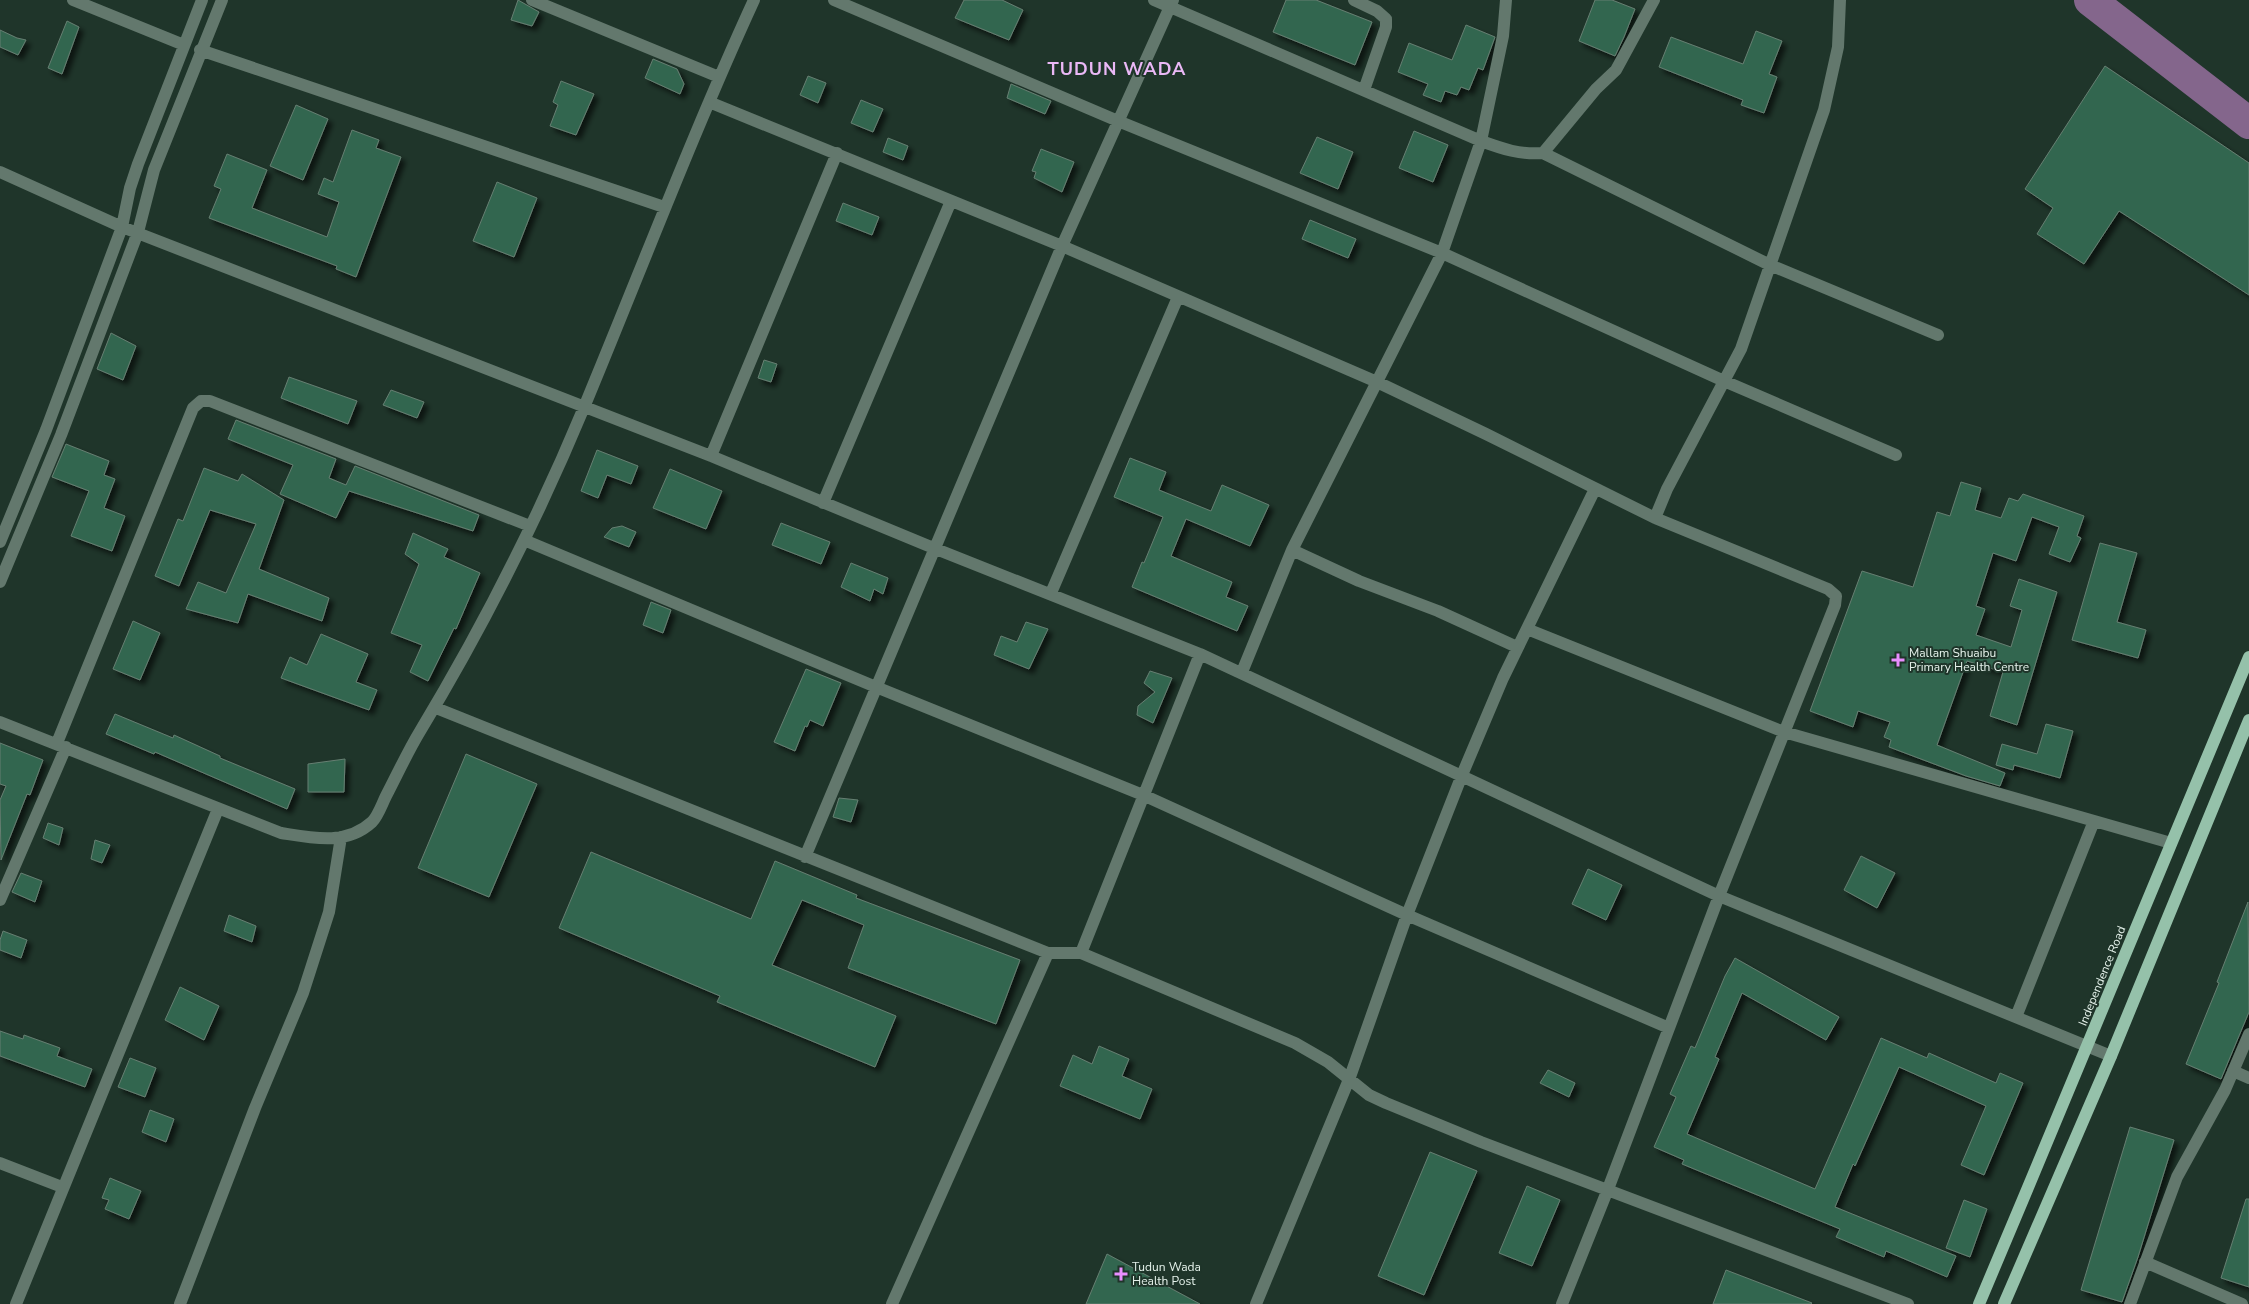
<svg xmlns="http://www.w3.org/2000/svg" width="2249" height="1304" font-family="'Nunito Sans',sans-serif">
	<defs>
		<filter id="shadow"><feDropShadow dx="4.5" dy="4.5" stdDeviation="2.5" flood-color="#0009"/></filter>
	</defs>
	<rect width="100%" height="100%" fill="#1f352a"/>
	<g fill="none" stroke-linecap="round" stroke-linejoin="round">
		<path stroke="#84668c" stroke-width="32" d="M 2090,0 L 2249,123"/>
	</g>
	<path fill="#33664f" stroke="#667f72" filter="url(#shadow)" d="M 518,0 L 539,12 L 532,26 L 511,20 Z
		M 964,0 L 1002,0 L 1023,10 L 1009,40 L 955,18 Z
		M 1286,0 L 1316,0 L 1372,22 L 1355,65 L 1273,32 Z
		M 1595,0 L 1612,0 L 1635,9 L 1624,37 L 1615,56 L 1579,41 Z
		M 67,21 L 79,27 L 62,74 L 48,68 Z
		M 1466,25 L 1495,37 L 1483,70 L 1478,68 L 1469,90 L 1461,87 L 1457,95 L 1445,91 L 1441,102 L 1423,95 L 1428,84 L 1398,72 L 1409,43 L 1452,60 Z
		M 0,30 L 17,38 L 26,40 L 18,55 L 0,47 Z
		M 1756,31 L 1782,41 L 1769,74 L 1777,77 L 1764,113 L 1741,105 L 1743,100 L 1659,67 L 1671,37 L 1743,64 Z
		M 653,59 L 677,69 L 684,84 L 680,94 L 645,78 Z
		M 2105,66 L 2249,163 L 2249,295 L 2119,211 L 2084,264 L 2037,234 L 2053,208 L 2025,189 Z
		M 808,76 L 826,83 L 818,103 L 800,95 Z
		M 561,81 L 594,94 L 576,135 L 550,126 L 558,105 L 553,102 Z
		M 1011,84 L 1051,101 L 1045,114 L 1007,98 Z
		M 861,100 L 883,109 L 873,132 L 851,123 Z
		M 296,105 L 328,119 L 303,180 L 270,166 Z
		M 352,130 L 379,140 L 376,148 L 401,157 L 356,277 L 336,269 L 337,266 L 209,218 L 221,189 L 214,186 L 227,154 L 267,170 L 252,208 L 327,237 L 339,202 L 318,194 L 324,178 L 333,182 Z
		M 1414,131 L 1448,145 L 1433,182 L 1399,168 Z
		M 1317,137 L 1353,152 L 1338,189 L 1300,173 Z
		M 888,138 L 908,146 L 903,160 L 883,152 Z
		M 1041,149 L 1074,162 L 1062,192 L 1034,178 L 1036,172 L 1032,171 Z
		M 497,182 L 537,198 L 514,257 L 473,241 Z
		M 843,203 L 879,217 L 872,235 L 836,221 Z
		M 1310,220 L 1356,239 L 1348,258 L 1302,239 Z
		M 111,333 L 136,346 L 123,380 L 97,369 Z
		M 764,360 L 777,364 L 771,382 L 758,378 Z
		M 289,377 L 357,401 L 348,424 L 281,398 Z
		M 391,390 L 424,402 L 417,418 L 383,405 Z
		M 236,420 L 336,459 L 329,478 L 346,485 L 355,466 L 479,515 L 473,531 L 349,491 L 336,518 L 280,494 L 293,465 L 228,439 Z
		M 66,444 L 109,461 L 104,475 L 115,479 L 104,508 L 125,516 L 112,551 L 71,536 L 89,491 L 52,477 Z
		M 597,450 L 638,466 L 631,484 L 607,475 L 598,498 L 581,491 Z
		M 1130,458 L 1166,472 L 1159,490 L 1211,511 L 1222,485 L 1269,505 L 1250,546 L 1186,519 L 1171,556 L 1232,582 L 1226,597 L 1248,606 L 1237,631 L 1132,587 L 1142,562 L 1144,563 L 1163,517 L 1114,497 Z
		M 204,468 L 238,481 L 242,474 L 284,500 L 259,569 L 329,598 L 322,621 L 248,594 L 238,623 L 186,609 L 198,582 L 226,593 L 256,524 L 210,510 L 179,586 L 155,576 L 178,519 L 183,521 Z
		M 670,469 L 722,491 L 706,529 L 653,508 Z
		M 1961,482 L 1981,488 L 1975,510 L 2001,518 L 2009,498 L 2018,501 L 2023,494 L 2084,516 L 2077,536 L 2081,538 L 2070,562 L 2049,554 L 2059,527 L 2032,517 L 2016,561 L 1993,553 L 1976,606 L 1985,609 L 1976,635 L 2011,647 L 2022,610 L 2010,606 L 2019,579 L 2057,592 L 2017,725 L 1990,716 L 2003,672 L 1967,661 L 1937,745 L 2005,773 L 2000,786 L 1966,776 L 1889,747 L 1891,740 L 1884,737 L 1890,722 L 1858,711 L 1853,727 L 1810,711 L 1862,571 L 1913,587 L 1937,512 L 1950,516 Z
		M 781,523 L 830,542 L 821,564 L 772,545 Z
		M 622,526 L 636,532 L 629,547 L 604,537 L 612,528 Z
		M 413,533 L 448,549 L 444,557 L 480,573 L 456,629 L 454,628 L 428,681 L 410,672 L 422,645 L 391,633 L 419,564 L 405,554 Z
		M 2100,543 L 2137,553 L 2117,622 L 2146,630 L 2138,658 L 2072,640 Z
		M 851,563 L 888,578 L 883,594 L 874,589 L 870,601 L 841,587 Z
		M 651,602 L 671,610 L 663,633 L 643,625 Z
		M 133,621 L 160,633 L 140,680 L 113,669 Z
		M 1026,622 L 1048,629 L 1029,669 L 994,655 L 1001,636 L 1017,642 Z
		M 321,634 L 368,654 L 356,682 L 377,690 L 369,710 L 281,678 L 290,657 L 307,665 Z
		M 806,669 L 841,683 L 823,726 L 810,720 L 807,727 L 805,726 L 795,751 L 774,742 Z
		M 1150,671 L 1172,678 L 1153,723 L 1137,715 L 1138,706 L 1155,692 L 1144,683 Z
		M 115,714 L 173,738 L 174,735 L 220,756 L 220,758 L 295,789 L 287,809 L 155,752 L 154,754 L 106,734 Z
		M 2046,724 L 2073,731 L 2060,778 L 2014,765 L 2013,770 L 1996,765 L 2002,744 L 2037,754 Z
		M 0,743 L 43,760 L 30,795 L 27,794 L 1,860 L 0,800 L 6,786 L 0,784 Z
		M 466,754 L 537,784 L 489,897 L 418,868 Z
		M 345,759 L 344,792 L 308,792 L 308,764 Z
		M 839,798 L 858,800 L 851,822 L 833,817 Z
		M 48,823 L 63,828 L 59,845 L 43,838 Z
		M 95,840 L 110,845 L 102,863 L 91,859 Z
		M 591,852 L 751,919 L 775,861 L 857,895 L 856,898 L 1020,960 L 996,1024 L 848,968 L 864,925 L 802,900 L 772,965 L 896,1016 L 875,1067 L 717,1002 L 720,996 L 559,928 Z
		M 1861,856 L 1895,873 L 1877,908 L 1844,890 Z
		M 1588,869 L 1622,885 L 1606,920 L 1572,904 Z
		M 21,873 L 42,881 L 35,902 L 12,892 Z
		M 2248,902 L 2249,1012 L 2221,1079 L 2186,1064 L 2219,983 L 2217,982 Z
		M 229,915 L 256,926 L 252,942 L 224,931 Z
		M 3,931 L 27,940 L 21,958 L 0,950 L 0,940 Z
		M 1735,958 L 1839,1017 L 1826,1040 L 1742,993 L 1715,1057 L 1719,1059 L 1687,1134 L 1815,1189 L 1881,1038 L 1927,1058 L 1929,1053 L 1996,1083 L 2000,1073 L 2023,1083 L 1984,1175 L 1961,1165 L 1986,1106 L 1899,1067 L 1855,1166 L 1853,1164 L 1835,1207 L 1956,1256 L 1947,1277 L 1886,1251 L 1884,1257 L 1836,1237 L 1840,1229 L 1682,1164 L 1684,1160 L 1654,1147 L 1676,1097 L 1670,1094 L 1691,1046 L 1695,1048 L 1725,976 Z
		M 180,987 L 219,1006 L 204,1040 L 165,1020 Z
		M 0,1031 L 23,1039 L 24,1035 L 60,1048 L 57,1056 L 92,1069 L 85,1087 L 0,1056 Z
		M 1099,1046 L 1129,1059 L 1122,1076 L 1152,1089 L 1140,1119 L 1060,1086 L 1073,1055 L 1092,1064 Z
		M 130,1058 L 156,1068 L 145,1097 L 118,1087 Z
		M 1548,1070 L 1575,1083 L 1569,1097 L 1540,1083 Z
		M 150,1110 L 174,1119 L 166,1142 L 142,1132 Z
		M 2130,1127 L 2174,1140 L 2138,1257 L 2122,1302 L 2081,1290 Z
		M 1430,1152 L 1477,1171 L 1424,1295 L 1378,1276 Z
		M 110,1178 L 141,1191 L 129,1219 L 105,1209 L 109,1200 L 102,1198 Z
		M 1527,1186 L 1560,1200 L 1532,1266 L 1499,1253 Z
		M 2246,1199 L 2249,1199 L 2249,1287 L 2221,1278 Z
		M 1964,1200 L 1987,1209 L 1970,1257 L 1946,1248 Z
		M 1107,1254 L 1200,1304 L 1086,1304 Z
		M 1726,1270 L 1812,1303 L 1811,1304 L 1713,1304 Z"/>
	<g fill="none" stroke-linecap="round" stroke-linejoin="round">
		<path stroke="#63786d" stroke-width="12" d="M 73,0 L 184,45
			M 532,0 L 719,77
			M 834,0 L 1118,121 L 1442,253 L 1724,381 L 1896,455
			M 1154,0 L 1481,141 C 1503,149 1520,155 1543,153 L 1770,265 L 1938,335
			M 1354,0 L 1377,11 L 1386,19 L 1386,27 L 1364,90
			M 200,50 L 664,207
			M 709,102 L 1062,246 L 1377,382 L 1486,434 L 1655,518 L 1828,589 L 1836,596 L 1835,605 L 1719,896 L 1608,1189 L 1562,1304
			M 1543,153 L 1596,89 L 1616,70 L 1654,0
			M 0,172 L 122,227 L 711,456 L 936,549 L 1200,654 L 1719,896 L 2111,1056
			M 711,456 L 837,153
			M 823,503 L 951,201
			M 1655,518 L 1667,489 L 1741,349 L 1824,110 L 1838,47 L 1840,0
			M 524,540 L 876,687 L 1143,795 L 1407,915 L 1669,1028
			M 0,542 L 46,430 L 122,227 L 130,188 L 138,164 L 202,0
			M 1292,550 L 1359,581 L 1438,611 L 1517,647
			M 0,582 L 61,435 L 138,232 L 154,170 L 222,0
			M 1051,593 L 1178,297
			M 1527,629 L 1784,732 L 2171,843
			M 1242,672 L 1292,550 L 1442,253 L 1481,141 L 1503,36 L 1506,0
			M 436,708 L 1048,953 L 1081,953 L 1295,1043 L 1328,1062 L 1369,1095 L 1386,1103 L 1481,1142 L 1908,1304
			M 0,722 L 281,833 C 312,838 346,846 372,822 C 378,816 382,804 386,796 C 397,775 407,753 419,733 C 482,629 538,518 585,405 C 641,270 693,133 754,0
			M 57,743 L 193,408 L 201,401 L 210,401 L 530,526
			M 805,857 L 1062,246 L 1173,0
			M 0,900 L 66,747
			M 1081,953 L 1200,654
			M 2016,1017 L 2094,821
			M 2233,1071 L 2249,1078
			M 0,1163 L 62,1187
			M 2145,1262 L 2242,1304
			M 16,1304 L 218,809
			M 180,1304 L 255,1108 L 303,993 L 329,912 L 341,837
			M 892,1304 L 1048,953
			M 1256,1304 L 1350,1077 L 1407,915 L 1462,775 L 1503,678 L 1595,489
			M 2130,1304 L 2177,1177 L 2225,1090 L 2249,1034"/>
		<path stroke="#95c1aa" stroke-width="12" d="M 1979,1304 C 2070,1089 2158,873 2249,657
			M 2004,1304 L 2111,1056 L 2249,720"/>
	</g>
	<g fill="#e98efe" stroke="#1f352a" stroke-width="2">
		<path d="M1895.5 652.5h5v5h5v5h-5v5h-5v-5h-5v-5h5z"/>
		<path d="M1118.5 1266.5h5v5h5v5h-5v5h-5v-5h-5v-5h5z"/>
	</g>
	<g text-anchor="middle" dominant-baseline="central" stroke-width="4" stroke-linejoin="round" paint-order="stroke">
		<g font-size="12" fill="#e5f2eb" stroke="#1f352a" text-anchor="start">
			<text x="1909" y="653">Mallam Shuaibu<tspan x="1909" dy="14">Primary Health Centre</tspan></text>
			<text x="1132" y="1267">Tudun Wada<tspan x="1132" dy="14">Health Post</tspan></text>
		</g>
		<g font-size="12" fill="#e5f2eb" stroke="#1f352a">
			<text transform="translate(2102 976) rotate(-68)">Independence Road</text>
		</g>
		<g font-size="18" font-weight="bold" letter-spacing="1" fill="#eab8f6" stroke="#1f352a">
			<text x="1117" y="69">TUDUN WADA</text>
		</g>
	</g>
</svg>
